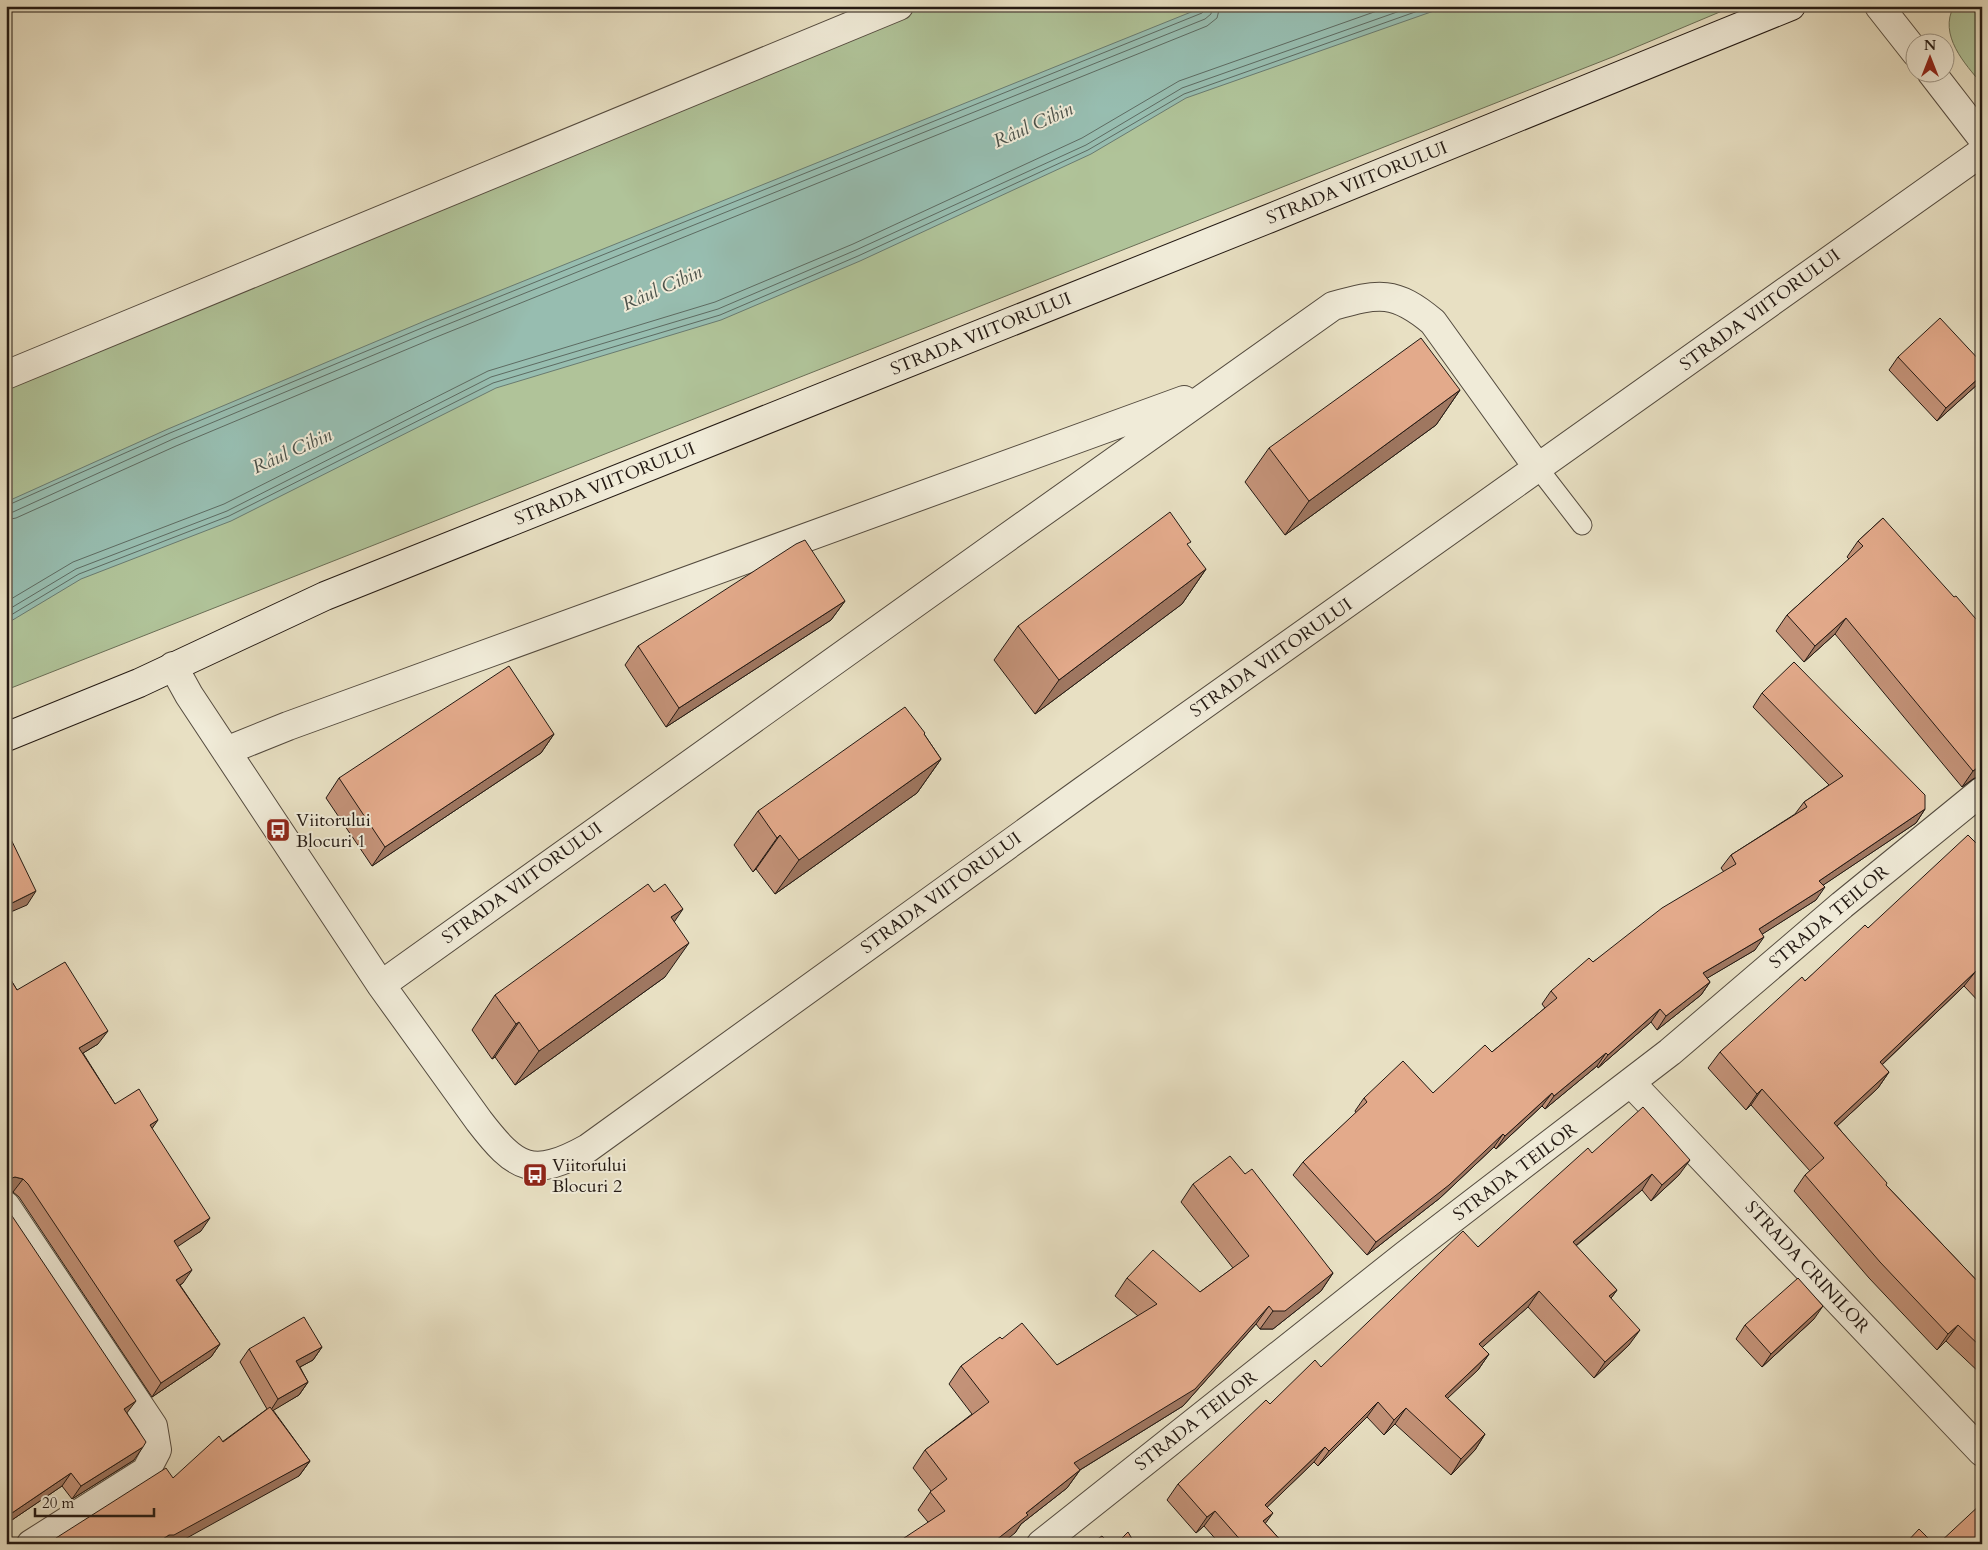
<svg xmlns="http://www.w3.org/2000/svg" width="1988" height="1550" font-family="Cardo,serif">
	<rect width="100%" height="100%" fill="#e8e0c3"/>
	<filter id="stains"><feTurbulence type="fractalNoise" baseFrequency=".004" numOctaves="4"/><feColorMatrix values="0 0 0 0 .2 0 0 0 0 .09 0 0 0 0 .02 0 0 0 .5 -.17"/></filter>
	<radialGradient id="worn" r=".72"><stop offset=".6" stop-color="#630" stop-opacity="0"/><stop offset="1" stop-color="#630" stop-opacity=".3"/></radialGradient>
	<path fill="#b0c399" stroke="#6a6e56" d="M 917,6 L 1734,6 L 1615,56 L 6,690 L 6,367 Z
		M 1954,6 L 1982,6 L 1982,84 C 1965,64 1938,35 1954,6 Z"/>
	<path fill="#97bdb0" stroke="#697b71" d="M 1206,6 L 1448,6 L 1186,98 L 1091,154 L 860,261 L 721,320 L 496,388 L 231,521 L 81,579 L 6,624 L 6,502 L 168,429 L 427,320 Z"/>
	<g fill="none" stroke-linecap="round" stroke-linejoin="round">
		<path stroke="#5d6b62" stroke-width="1" d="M 6,506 L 170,433 L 429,325 L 1202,13 L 1205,10 L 1206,6
			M 6,513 L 13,512 L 173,439 L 431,331 L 1205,19 L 1211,14 L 1212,6
			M 6,520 L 16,518 L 176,446 L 434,338 L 1207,26 L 1217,18 L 1220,6
			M 6,602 L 73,562 L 224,504 L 488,371 L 715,302 L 853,244 L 1082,138 L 1179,81 L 1391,6
			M 6,611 L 76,569 L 227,511 L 491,377 L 718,309 L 856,250 L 1086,145 L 1182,88 L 1414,6
			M 6,618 L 79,574 L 229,516 L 493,383 L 720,315 L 858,256 L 1088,150 L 1184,94 L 1432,6"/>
		<defs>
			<path id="lane" d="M 1538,468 L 1582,525"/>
			<path id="street" d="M 1879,6 L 1916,53
				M 1931,72 L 1982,138
				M 6,375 L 899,6
				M 173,666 L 189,695 L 381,985 L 479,1121 C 516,1169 532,1179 588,1148 L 1084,790 L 1982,152
				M 226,751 L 288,726 L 1184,400
				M 381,985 L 1005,539 L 1333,306 C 1379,293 1395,290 1433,322 L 1538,468
				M 1631,1083 L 1982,1452
				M 6,1206 L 153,1426 L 157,1450 L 146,1471 L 31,1544
				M 1041,1544 L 1404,1256 L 1670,1052 L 1842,905 L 1982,791"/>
			<path id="secondary" d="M 6,737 L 139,683 L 325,596 L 1268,219 L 1791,6"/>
		</defs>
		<use href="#lane" stroke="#544b3f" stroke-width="21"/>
		<use href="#street" stroke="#544b3f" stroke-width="30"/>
		<use href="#secondary" stroke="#231913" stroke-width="30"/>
		<use href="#lane" stroke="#f0ebd8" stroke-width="19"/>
		<use href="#street" stroke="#f0ebd8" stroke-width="28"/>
		<use href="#secondary" stroke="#f0ebd8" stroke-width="28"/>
	</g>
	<path fill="#c39278" stroke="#231913" d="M 1898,357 L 1982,363 L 1982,378 L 1979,383 L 1937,421 L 1889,370 Z
		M 1460,390 L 1436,425 L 1285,535 L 1245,482 L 1269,448 Z
		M 1883,518 L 1979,776 L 1973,779 L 1962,787 L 1835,634 L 1804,662 L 1776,631 L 1787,615 L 1849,559 L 1847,557 L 1858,541 Z
		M 1206,569 L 1182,604 L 1035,714 L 994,660 L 1018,626 Z
		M 845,601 L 831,620 L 666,727 L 625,665 L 638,646 Z
		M 1762,693 L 1925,809 L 1916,823 L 1823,885 L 1816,900 L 1762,934 L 1755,950 L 1707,978 L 1710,982 L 1701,995 L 1657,1030 L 1651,1022 L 1598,1068 L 1597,1066 L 1545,1109 L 1542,1106 L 1496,1149 L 1494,1147 L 1440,1198 L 1367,1255 L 1293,1175 L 1303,1162 L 1356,1113 L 1355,1111 L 1364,1098 L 1433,1093 L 1492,1052 L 1545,1008 L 1542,1004 L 1551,991 L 1593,962 L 1724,872 L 1721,868 L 1731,855 L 1795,814 L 1804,802 L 1829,785 L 1753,707 Z
		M 554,734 L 541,753 L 372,866 L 326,798 L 339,778 Z
		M 924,734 L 941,759 L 917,793 L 775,894 L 756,869 L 753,872 L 734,845 L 758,811 Z
		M 1982,849 L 1982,1005 L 1964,986 L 1882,1065 L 1889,1072 L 1878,1088 L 1837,1126 L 1886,1185 L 1982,1286 L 1982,1375 L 1946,1341 L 1937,1350 L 1869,1278 L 1794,1191 L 1805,1175 L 1810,1171 L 1751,1105 L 1746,1110 L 1708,1068 L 1720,1052 L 1868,928 Z
		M 674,922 L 665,977 L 515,1085 L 495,1057 L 492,1059 L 472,1030 L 495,995 Z
		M 6,972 L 17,990 L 98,1044 L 83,1053 L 115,1104 L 152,1129 L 201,1231 L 177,1246 L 183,1283 L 180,1285 L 220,1344 L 211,1357 L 152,1397 L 19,1197 L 13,1192 L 6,1191 Z
		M 1592,1153 L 1679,1175 L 1651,1201 L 1642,1190 L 1576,1246 L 1617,1290 L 1611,1298 L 1629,1345 L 1594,1378 L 1528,1307 L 1482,1347 L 1489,1354 L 1478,1370 L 1447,1398 L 1485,1434 L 1475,1450 L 1451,1475 L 1395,1424 L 1384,1435 L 1367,1417 L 1318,1466 L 1314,1462 L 1267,1507 L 1265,1523 L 1284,1544 L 1220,1544 L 1204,1526 L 1196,1533 L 1167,1500 L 1178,1484 L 1270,1404 L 1321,1367 L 1478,1247 Z
		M 1245,1174 L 1333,1273 L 1321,1291 L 1273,1329 L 1260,1329 L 1256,1324 L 1183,1406 L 1080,1470 L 1067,1488 L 1021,1524 L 1015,1533 L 928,1522 L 918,1510 L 931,1491 L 913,1468 L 925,1450 L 972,1414 L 949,1384 L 961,1366 L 1002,1339 L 1057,1365 L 1138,1316 L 1115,1296 L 1127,1278 L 1200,1292 L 1233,1268 L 1181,1202 L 1193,1184 Z
		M 1814,1319 L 1762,1367 L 1736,1339 L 1745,1325 Z
		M 322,1347 L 313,1360 L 300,1367 L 308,1382 L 299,1395 L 273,1410 L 310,1461 L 299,1476 L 173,1478 L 267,1409 L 240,1362 L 249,1349 Z
		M 127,1413 L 134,1460 L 72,1499 L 62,1486 L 6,1524 Z"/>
	<path fill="#9f7761" stroke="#231913" d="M 1982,375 L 1982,378 L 1979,383 L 1937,421 L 1946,408 Z
		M 1460,390 L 1436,425 L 1285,535 L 1309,501 Z
		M 1206,569 L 1182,604 L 1035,714 L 1059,680 Z
		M 845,601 L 831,620 L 666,727 L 679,708 Z
		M 1846,618 L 1835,634 L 1804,662 L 1815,646 Z
		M 554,734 L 541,753 L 372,866 L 385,847 Z
		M 941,759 L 917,793 L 775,894 L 799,860 Z
		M 1982,764 L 1982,776 L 1979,776 L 1973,779 L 1962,787 L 1973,771 Z
		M 1925,809 L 1916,823 L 1810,894 L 1819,881 Z
		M 780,835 L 756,869 L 753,872 L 777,838 Z
		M 1825,887 L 1816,900 L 1750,942 L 1759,929 Z
		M 36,891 L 27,905 L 6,914 L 6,906 Z
		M 683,909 L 660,943 L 671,917 Z
		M 1764,937 L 1755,950 L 1694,986 L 1703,973 Z
		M 689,943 L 665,977 L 515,1085 L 539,1051 Z
		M 1976,971 L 1964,986 L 1868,1078 L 1880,1062 Z
		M 1710,982 L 1701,995 L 1657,1030 L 1666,1016 Z
		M 1660,1009 L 1651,1022 L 1598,1068 L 1608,1055 Z
		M 519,1022 L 495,1057 L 492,1059 L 516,1024 Z
		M 108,1031 L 98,1044 L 70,1061 L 79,1048 Z
		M 1606,1053 L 1597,1066 L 1545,1109 L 1554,1096 Z
		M 1889,1072 L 1878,1088 L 1823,1139 L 1834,1123 Z
		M 1762,1089 L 1751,1105 L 1746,1110 L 1757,1094 Z
		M 1552,1093 L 1542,1106 L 1496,1149 L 1505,1136 Z
		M 158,1120 L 149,1133 L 150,1125 Z
		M 1503,1134 L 1494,1147 L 1440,1198 L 1367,1255 L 1376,1242 Z
		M 1690,1160 L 1679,1175 L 1651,1201 L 1662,1185 Z
		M 1652,1174 L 1642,1190 L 1562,1257 L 1573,1242 Z
		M 15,1177 L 23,1179 L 13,1192 L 6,1191 L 6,1180 Z
		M 210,1218 L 201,1231 L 165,1255 L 174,1241 Z
		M 192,1270 L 183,1283 L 167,1293 L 176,1280 Z
		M 1333,1273 L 1321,1291 L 1273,1329 L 1260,1329 L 1273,1311 Z
		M 1617,1290 L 1606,1305 L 1609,1296 Z
		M 1539,1291 L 1528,1307 L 1468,1360 L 1479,1344 Z
		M 1269,1306 L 1256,1324 L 1183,1406 L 1062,1481 L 1074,1463 Z
		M 1823,1306 L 1814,1319 L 1762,1367 L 1771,1354 Z
		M 1958,1325 L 1946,1341 L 1937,1350 L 1948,1334 Z
		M 1640,1330 L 1629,1345 L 1594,1378 L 1605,1362 Z
		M 220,1344 L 211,1357 L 152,1397 L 161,1383 Z
		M 322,1347 L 313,1360 L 287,1374 L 296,1361 Z
		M 1489,1354 L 1478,1370 L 1434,1411 L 1445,1396 Z
		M 308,1382 L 299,1395 L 269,1413 L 278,1399 Z
		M 136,1401 L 126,1414 L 124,1409 Z
		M 1378,1402 L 1367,1417 L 1318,1466 L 1329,1451 Z
		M 1406,1408 L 1395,1424 L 1384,1435 L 1394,1420 Z
		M 1485,1434 L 1475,1450 L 1451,1475 L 1461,1459 Z
		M 143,1447 L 134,1460 L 72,1499 L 81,1486 Z
		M 1325,1447 L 1314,1462 L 1254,1520 L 1265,1505 Z
		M 310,1461 L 299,1476 L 176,1544 L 155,1544 L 169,1535 Z
		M 1080,1470 L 1067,1488 L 1021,1524 L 1015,1533 L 1001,1544 L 991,1544 L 1026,1513 Z
		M 71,1473 L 62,1486 L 6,1524 L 6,1517 Z
		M 1215,1511 L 1204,1526 L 1196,1533 L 1207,1517 Z
		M 1273,1513 L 1262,1528 L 1263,1521 Z"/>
	<path fill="#e3aa8b" stroke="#231913" d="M 1940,318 L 1982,363 L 1982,375 L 1946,408 L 1898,357 Z
		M 1421,338 L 1460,390 L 1309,501 L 1269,448 Z
		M 1170,512 L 1191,542 L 1187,544 L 1206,569 L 1059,680 L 1018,626 Z
		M 1883,518 L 1954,597 L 1956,596 L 1982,626 L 1982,764 L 1973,771 L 1846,618 L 1815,646 L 1787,615 L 1863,546 L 1858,541 Z
		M 805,540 L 845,601 L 679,708 L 638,646 L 796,544 Z
		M 1794,662 L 1925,795 L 1925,809 L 1819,881 L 1825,887 L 1759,929 L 1764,937 L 1703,973 L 1710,982 L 1666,1016 L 1660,1009 L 1608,1055 L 1606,1053 L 1554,1096 L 1552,1093 L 1505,1136 L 1503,1134 L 1449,1185 L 1376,1242 L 1303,1162 L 1367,1102 L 1364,1098 L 1403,1061 L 1433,1093 L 1485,1045 L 1492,1052 L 1557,998 L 1551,991 L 1589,958 L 1593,962 L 1662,908 L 1736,864 L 1731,855 L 1807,807 L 1804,802 L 1843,776 L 1762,693 Z
		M 509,666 L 554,734 L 385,847 L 339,778 Z
		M 905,707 L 925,733 L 924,734 L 941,759 L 799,860 L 780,835 L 777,838 L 758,811 Z
		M 6,829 L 36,891 L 6,906 Z
		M 1968,835 L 1982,849 L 1982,977 L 1976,971 L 1880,1062 L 1889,1072 L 1834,1123 L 1887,1183 L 1886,1185 L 1982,1286 L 1982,1348 L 1958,1325 L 1948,1334 L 1880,1262 L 1805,1175 L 1824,1158 L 1762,1089 L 1757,1094 L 1720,1052 L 1802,977 L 1805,981 L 1865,925 L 1868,928 Z
		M 648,884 L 654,892 L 665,884 L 683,909 L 671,917 L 689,943 L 539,1051 L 519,1022 L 516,1024 L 495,995 Z
		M 65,962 L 108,1031 L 79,1048 L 115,1104 L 139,1089 L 158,1120 L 150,1125 L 210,1218 L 174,1241 L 192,1270 L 176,1280 L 220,1344 L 161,1383 L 28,1184 L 23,1179 L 15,1177 L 6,1180 L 6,972 L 17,990 Z
		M 1643,1107 L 1690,1160 L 1662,1185 L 1652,1174 L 1573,1242 L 1617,1290 L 1609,1296 L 1640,1330 L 1605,1362 L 1539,1291 L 1479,1344 L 1489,1354 L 1445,1396 L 1485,1434 L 1461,1459 L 1406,1408 L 1394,1420 L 1378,1402 L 1329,1451 L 1325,1447 L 1265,1505 L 1273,1513 L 1263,1521 L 1284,1544 L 1244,1544 L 1215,1511 L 1207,1517 L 1178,1484 L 1266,1400 L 1270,1404 L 1315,1360 L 1321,1367 L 1463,1231 L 1478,1247 L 1588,1148 L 1592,1153 Z
		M 1230,1156 L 1245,1174 L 1252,1169 L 1333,1273 L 1285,1311 L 1273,1311 L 1269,1306 L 1195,1389 L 1074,1463 L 1080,1470 L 1026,1513 L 1028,1515 L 991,1544 L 895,1544 L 945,1511 L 930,1492 L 947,1479 L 925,1450 L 989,1402 L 961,1366 L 1000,1337 L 1002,1339 L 1022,1323 L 1057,1365 L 1157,1304 L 1127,1278 L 1153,1250 L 1200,1292 L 1249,1256 L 1193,1184 Z
		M 6,1207 L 136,1401 L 124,1409 L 146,1442 L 143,1447 L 81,1486 L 71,1473 L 6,1517 Z
		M 1798,1278 L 1823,1306 L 1771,1354 L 1745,1325 Z
		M 304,1317 L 322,1347 L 296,1361 L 308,1382 L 278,1399 L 249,1349 Z
		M 270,1407 L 310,1461 L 174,1535 L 169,1535 L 155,1544 L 49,1544 L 56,1538 L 166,1468 L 173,1478 L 219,1436 L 223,1442 Z
		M 1982,1503 L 1982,1544 L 1938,1544 Z
		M 1919,1529 L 1934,1544 L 1905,1544 Z
		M 1128,1532 L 1135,1544 L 1116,1544 Z
		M 1102,1536 L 1110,1544 L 1090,1544 Z"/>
	<defs>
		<symbol id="bus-square" viewBox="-11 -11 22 22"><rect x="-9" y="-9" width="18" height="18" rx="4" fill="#8f2418" stroke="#f0ebd8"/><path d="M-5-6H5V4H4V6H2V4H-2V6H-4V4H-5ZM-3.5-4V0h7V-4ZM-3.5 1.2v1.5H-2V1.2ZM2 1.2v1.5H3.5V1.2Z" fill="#fff"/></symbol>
	</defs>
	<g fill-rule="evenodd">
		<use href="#bus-square" x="264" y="816" width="28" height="28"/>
		<use href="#bus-square" x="521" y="1161" width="28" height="28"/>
	</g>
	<g text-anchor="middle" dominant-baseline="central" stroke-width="4" stroke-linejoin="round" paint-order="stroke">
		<g font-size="18" fill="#231913" stroke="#f0ebd8">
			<text transform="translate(1357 183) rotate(-22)">STRADA VIITORULUI</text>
			<text transform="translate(1760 310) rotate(-36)">STRADA VIITORULUI</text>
			<text transform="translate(981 334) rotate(-22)">STRADA VIITORULUI</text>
			<text transform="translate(605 484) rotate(-22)">STRADA VIITORULUI</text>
			<text transform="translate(1271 658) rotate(-35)">STRADA VIITORULUI</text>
			<text transform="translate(522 883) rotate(-36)">STRADA VIITORULUI</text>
			<text transform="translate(941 893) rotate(-36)">STRADA VIITORULUI</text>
			<text transform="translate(1829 917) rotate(-40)">STRADA TEILOR</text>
			<text transform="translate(1515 1172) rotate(-37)">STRADA TEILOR</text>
			<text transform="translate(1807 1267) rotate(47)">STRADA CRINILOR</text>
			<text transform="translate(1196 1421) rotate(-38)">STRADA TEILOR</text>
		</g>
		<g font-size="18" fill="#231913" stroke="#f0ebd8" text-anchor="start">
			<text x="296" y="820">Viitorului<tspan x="296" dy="21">Blocuri 1</tspan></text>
			<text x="552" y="1165">Viitorului<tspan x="552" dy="21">Blocuri 2</tspan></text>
		</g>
		<g font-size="19" font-style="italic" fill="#4c524a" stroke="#f0ebd8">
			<text transform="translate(1033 125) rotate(-24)">Râul Cibin</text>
			<text transform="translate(662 288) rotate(-24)">Râul Cibin</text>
			<text transform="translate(292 451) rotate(-24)">Râul Cibin</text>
		</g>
	</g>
	<rect width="1988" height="1550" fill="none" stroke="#e8e0c3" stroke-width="25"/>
	<rect x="8" y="8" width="1973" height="1535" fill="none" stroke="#231913" stroke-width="2.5"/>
	<rect x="12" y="12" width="1963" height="1525" fill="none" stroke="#231913"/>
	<g transform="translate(1930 58)"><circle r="24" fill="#f0ebd8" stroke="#9e9789"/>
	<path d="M0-4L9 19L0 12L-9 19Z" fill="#8f2418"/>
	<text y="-8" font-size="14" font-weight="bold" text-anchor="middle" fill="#231913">N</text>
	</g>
	<path d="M35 1508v8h119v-8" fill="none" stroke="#231913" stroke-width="2.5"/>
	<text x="42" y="1508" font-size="15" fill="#231913" stroke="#f0ebd8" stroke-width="4" paint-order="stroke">20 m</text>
	<rect width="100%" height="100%" filter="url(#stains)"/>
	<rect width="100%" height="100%" fill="url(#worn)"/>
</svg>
